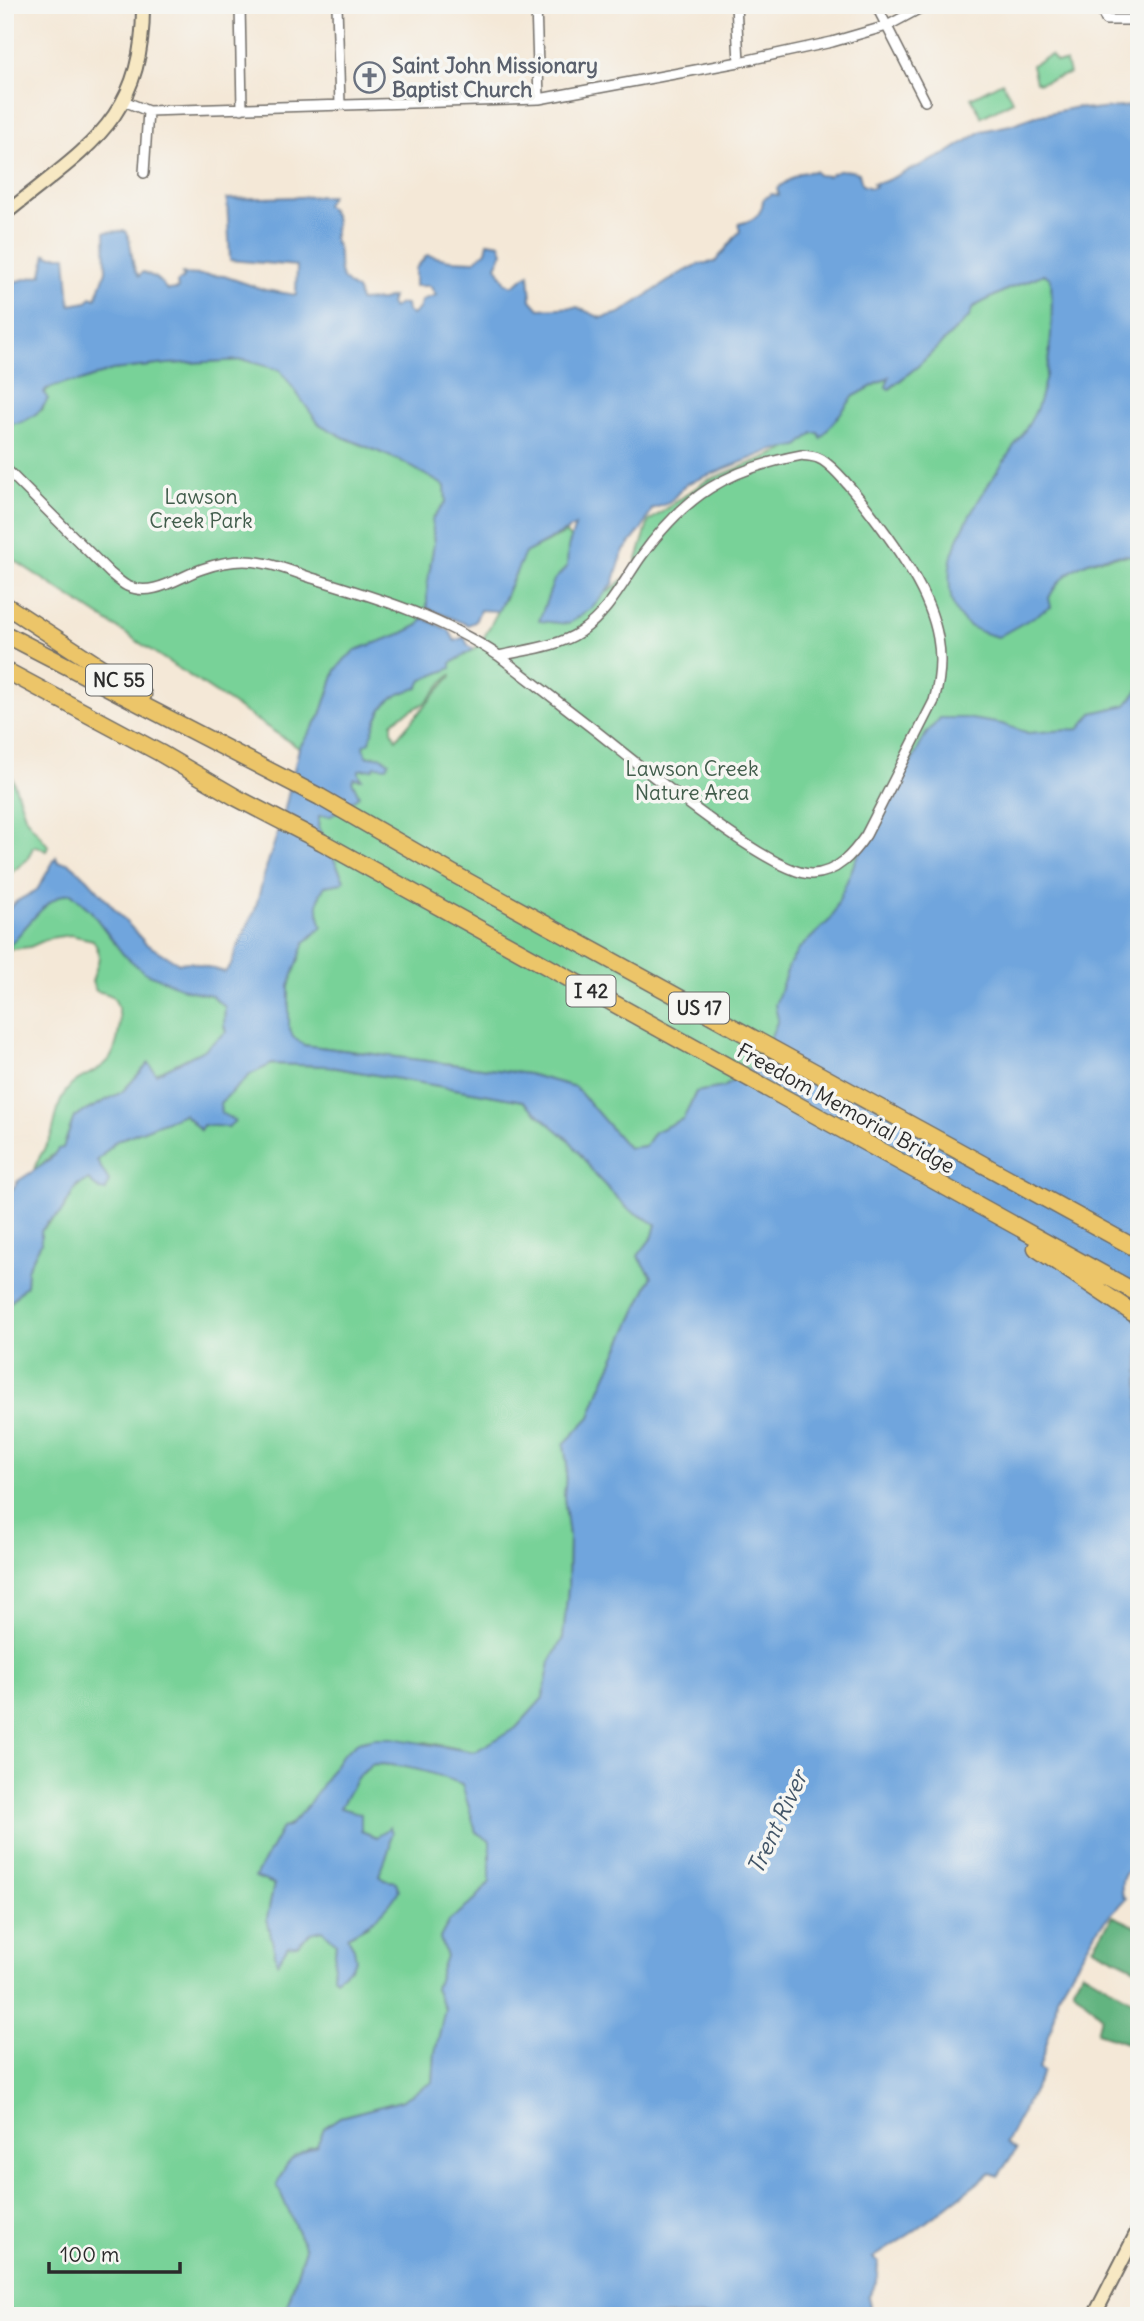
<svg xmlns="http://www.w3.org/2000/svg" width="1144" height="2321" font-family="Delius,sans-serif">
	<rect width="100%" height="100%" fill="#f6f6f2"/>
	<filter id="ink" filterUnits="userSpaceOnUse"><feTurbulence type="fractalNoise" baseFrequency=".0143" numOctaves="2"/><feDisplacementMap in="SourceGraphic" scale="14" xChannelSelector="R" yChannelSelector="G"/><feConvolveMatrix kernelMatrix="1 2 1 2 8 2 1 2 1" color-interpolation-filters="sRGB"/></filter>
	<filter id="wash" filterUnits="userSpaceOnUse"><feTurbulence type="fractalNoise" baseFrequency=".00686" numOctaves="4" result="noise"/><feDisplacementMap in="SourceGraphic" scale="28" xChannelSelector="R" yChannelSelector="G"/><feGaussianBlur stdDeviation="1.57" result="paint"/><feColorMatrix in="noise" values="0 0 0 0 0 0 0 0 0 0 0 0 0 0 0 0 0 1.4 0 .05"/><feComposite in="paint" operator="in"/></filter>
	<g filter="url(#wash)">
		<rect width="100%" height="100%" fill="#f4e8d7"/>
		<path fill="#78d298" stroke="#527e62" stroke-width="2" fill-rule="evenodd" d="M 1051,55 L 1056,62 L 1066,62 L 1069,74 L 1040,83 L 1036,82 L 1032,65 Z
			M 1002,82 L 1013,101 L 982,117 L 971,98 Z
			M 1044,274 L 1072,288 L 1050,594 C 1071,559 1102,557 1139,555 L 1139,722 L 1067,749 L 1023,731 L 986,731 L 761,1060 L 724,1087 L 696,1092 L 683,1119 L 654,1132 L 645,1146 L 628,1148 L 575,1087 L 528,1074 L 304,1045 L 293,1037 L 289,1027 L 289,986 L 305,942 L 322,927 C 317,912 315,900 325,886 L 342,883 L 344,880 L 318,827 L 319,816 L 355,790 L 352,781 L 354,778 L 359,779 L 359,770 L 374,756 L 367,757 L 363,751 L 363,746 L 370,741 C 376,710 386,695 418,688 L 422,680 L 451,668 L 450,664 L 475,649 L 482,641 L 505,598 L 524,553 L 566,533 L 579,549 L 587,588 L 608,592 L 633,572 L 649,521 L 706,481 L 782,451 L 833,422 L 854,396 L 890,377 L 886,386 L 890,389 L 918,366 L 969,317 L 973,307 L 1008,289 ZM 451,675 L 451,676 L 396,739 L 392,731 L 392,723 C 402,712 416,710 427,701 C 437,692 438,683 451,675 Z
			M 244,360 L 280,370 L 299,394 L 343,437 L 401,461 L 445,486 L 446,502 L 432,519 L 434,543 L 427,587 L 427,608 L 419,625 L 336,670 L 321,715 L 299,748 L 5,554 L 5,422 C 19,427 32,416 43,409 L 46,390 L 67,382 L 78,382 L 112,370 L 167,364 Z
			M 5,757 L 26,818 L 49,847 L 46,851 L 37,846 L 33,847 L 28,859 L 5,878 Z
			M 71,893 L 90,910 L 123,954 L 187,990 L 211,995 L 225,1007 L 224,1025 L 226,1032 L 204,1050 L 155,1074 L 149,1063 L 122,1092 L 74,1117 L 63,1148 C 57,1150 42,1165 34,1170 C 37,1157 47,1148 51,1136 C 56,1122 57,1102 67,1090 C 77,1076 96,1074 107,1062 C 119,1050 126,1008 111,996 C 108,993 100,992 96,991 L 92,982 C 97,962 104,958 93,940 L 70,935 L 50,938 L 30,947 L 5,950 C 22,934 47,894 71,893 Z
			M 272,1064 L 325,1066 L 523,1101 L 571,1142 L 597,1177 L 628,1209 L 656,1224 L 653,1236 L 638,1256 L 652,1276 L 601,1387 L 590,1417 L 564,1444 L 567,1465 L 564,1497 L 569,1536 L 568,1588 L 563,1638 L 550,1662 L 543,1698 L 516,1728 L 474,1752 L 426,1742 L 340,1757 C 330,1773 300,1825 282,1828 L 256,1877 L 274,1884 L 267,1918 L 278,1962 L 288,1945 L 297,1945 L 311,1932 L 323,1930 L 336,1942 L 333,1976 L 336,1979 L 351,1966 L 354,1948 L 347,1936 L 368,1925 L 384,1880 L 379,1875 L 390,1847 L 386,1830 L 377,1837 L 360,1831 L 361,1814 L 339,1808 L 356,1779 L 373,1764 C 405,1764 433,1773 463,1784 L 476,1832 L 490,1840 L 490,1882 L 474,1901 L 449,1921 L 440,1938 L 446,1956 L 435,1989 L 445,2009 L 435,2053 L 433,2082 L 401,2101 L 340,2117 L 324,2128 L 317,2146 L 308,2148 L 277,2185 L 305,2248 L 284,2316 L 19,2316 L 5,2307 L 5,1308 L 26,1285 L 27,1269 L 41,1243 L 41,1231 C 47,1223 56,1219 62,1211 C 74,1197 69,1189 88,1180 L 100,1190 L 109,1181 L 97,1161 L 116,1141 L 184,1114 L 200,1130 L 203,1125 L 228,1127 L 220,1113 L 220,1103 L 251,1074 Z"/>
		<path fill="#62b480" stroke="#467056" stroke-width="2" d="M 1113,1916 L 1139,1928 L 1139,1970 L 1093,1947 Z
			M 1082,1971 L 1139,2004 L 1139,2047 L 1097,2033 L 1101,2016 L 1073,1989 Z"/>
		<path fill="#70a5dd" stroke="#4e6884" stroke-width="2" d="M 1139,105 L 1139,556 C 1103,552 1065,564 1049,598 L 1051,607 L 998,637 C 971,631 952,619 950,589 C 949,577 949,564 953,552 C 965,517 993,478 1014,446 C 1023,433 1033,420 1038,405 C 1052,364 1053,321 1051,279 L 1044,274 L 1008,289 L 973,307 L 969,317 L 918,366 L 889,389 L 886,387 L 889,377 L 854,396 L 821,438 L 819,433 L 813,433 L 798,446 L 770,451 L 686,484 L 669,503 L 652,509 L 644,526 L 623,552 L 613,584 L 592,608 L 568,624 L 539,621 L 554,580 L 567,567 L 568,547 L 575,526 L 525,553 L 498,611 L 480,610 L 475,622 L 468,625 L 427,608 L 427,587 L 434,543 L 432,519 L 446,502 L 445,486 L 401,461 L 343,437 L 319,424 L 280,370 L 245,360 L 167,364 L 112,370 L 78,382 L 67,382 L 46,389 L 44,393 L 48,399 C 41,413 21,428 5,422 L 5,284 L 42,275 L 46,254 L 48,254 L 49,256 L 66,256 L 70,305 L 87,302 L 91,297 L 96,299 L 106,271 L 105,232 L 126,231 C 134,245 129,265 139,276 L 143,272 C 153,276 161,280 167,290 L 178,289 L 177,283 L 185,276 L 181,274 L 224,276 L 265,290 L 296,295 L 297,266 L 230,260 L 227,199 L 331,196 L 326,205 C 340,218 335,223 334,240 C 347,261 327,273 358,291 L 360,301 L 382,300 L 392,297 L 390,304 L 393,308 L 400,304 L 406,304 L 407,311 L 412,315 L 419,309 L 422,300 L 436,295 L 430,286 L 415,286 L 415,269 L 427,255 L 450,260 L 474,261 L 486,251 L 488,242 L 500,244 L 503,252 L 496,266 L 506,283 L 512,286 L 529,274 L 531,300 L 539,309 L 577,307 L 601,318 L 620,313 L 679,274 L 699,264 L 715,262 L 740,231 L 738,224 C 753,221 762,216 763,200 L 771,194 L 779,195 L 777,188 L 800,173 L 815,171 L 818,175 L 828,176 C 839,169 846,169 859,173 L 862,185 L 871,188 L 875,186 L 873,183 L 883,182 L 946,154 L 982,131 L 1010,125 L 1036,116 L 1077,107 L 1092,110 Z
			M 423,618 L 449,630 L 455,641 L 464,637 L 468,645 L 474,649 L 451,663 L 451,668 L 422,680 L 418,688 C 385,695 377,710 370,742 L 363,746 L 367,757 L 380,756 L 389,762 L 387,767 L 375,766 L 373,769 L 359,770 L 359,774 L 362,779 L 354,778 L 352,781 L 359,796 L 331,816 L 319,816 L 318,827 L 344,880 L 342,883 L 325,886 C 315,900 317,912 322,927 L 305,942 L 289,986 L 289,1027 L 293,1037 L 304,1045 L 528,1074 L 575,1087 L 628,1148 L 645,1146 L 654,1132 L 683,1119 L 696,1092 L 724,1087 L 761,1060 L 778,1020 L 775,1005 L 789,965 L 799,949 L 831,919 L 865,838 L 895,794 L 926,734 L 940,718 L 965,718 L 1002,724 L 1028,733 L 1079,729 L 1092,713 L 1126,705 L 1139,689 L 1139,1862 C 1124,1871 1119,1879 1123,1896 L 1126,1898 L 1099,1927 L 1057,1997 L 1055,2015 L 1039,2069 L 1043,2072 L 1006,2143 L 1016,2150 L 998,2176 L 991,2173 L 913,2232 L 873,2258 L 878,2261 L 877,2282 L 868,2298 L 870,2306 L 864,2316 L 284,2316 L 305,2248 L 277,2185 C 284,2164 294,2152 317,2146 L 324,2128 L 340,2117 L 401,2101 L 433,2082 L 435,2053 L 445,2009 L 435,1989 L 446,1956 L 440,1938 L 449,1921 L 474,1901 L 490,1882 L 490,1841 L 476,1832 L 462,1784 C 433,1773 405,1764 372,1764 L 356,1779 L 340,1808 L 361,1814 L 361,1831 L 377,1837 L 390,1827 L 392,1833 L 389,1840 L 390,1847 L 379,1875 L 384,1880 L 396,1882 L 399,1890 C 387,1912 369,1925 347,1936 L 354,1948 L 356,1959 L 351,1967 L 336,1979 L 333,1976 L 336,1943 L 323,1930 L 311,1933 L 297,1945 L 288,1946 L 277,1963 L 267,1918 L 274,1884 L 255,1877 L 282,1828 L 288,1827 L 310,1803 L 340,1757 L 358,1742 L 375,1738 L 392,1738 L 474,1752 L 516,1728 L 543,1698 L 550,1662 L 563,1638 L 568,1588 L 569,1536 L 564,1497 L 567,1465 L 564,1444 L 590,1417 L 601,1387 L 652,1276 L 638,1256 L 653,1236 L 656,1224 L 628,1209 L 597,1177 L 571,1142 L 523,1101 L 325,1066 L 272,1064 L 251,1074 L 220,1103 L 221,1113 L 235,1121 L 228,1127 L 203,1125 L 200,1130 L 184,1114 L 116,1141 L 97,1161 L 109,1181 L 106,1191 L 100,1190 L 88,1180 L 77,1185 L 61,1213 L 47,1223 L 41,1231 L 41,1243 L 27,1269 L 26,1285 L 5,1308 L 5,1200 L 18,1181 L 50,1160 L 58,1149 L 63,1148 L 74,1117 L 122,1092 L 149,1063 L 156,1074 L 204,1050 L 226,1032 L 224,1025 L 225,1007 L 211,995 L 187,990 L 144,972 L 123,954 L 90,910 L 71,893 C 47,894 22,934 5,950 L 5,912 L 17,901 L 37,890 L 56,857 L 58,862 L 69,863 L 87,878 L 146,944 L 179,963 L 190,962 L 225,972 L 231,965 L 236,950 L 255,910 L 266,868 L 283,817 L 299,748 L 321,715 L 336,670 L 345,659 L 356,650 L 403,633 L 419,625 Z"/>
	</g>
	<g filter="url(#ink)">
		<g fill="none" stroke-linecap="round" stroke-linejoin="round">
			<defs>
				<path id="street" d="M 240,5 L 242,109
					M 337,5 L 340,105
					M 536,5 L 539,99
					M 736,5 L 739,62
					M 876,5 L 925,101
					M 1099,5 L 1106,20 L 1139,20
					M 124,101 L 148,111 L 539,99 L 739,62 L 832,42 L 887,26 L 926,5
					M 144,173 L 148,111
					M 802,455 C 807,456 813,456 818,458 C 840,466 899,550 912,573 C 924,593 934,615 938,638 C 942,660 940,680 934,701 L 866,835 C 853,854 837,873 812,874 C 772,876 633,760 596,731 C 564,706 531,681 499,656 C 524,650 558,647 580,632 C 608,613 622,584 640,558 C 685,495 727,469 802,455 Z
					M 5,468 L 110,573 C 115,577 121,583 127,586 C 153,598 178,577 202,569 C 216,564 230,561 244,561 C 267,561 291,571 312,578 C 377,598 442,617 499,656"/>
				<path id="secondary" d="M 5,214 C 85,148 144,121 143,5
					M 1094,2316 L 1139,2228"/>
				<path id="highway" d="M 5,605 L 143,695
					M 5,634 L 320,797 L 452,873 L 1139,1250
					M 5,670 L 160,753 L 237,798 L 322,842 L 1139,1294
					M 1036,1248 L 1139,1317"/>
			</defs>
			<use href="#street" stroke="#716d67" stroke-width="12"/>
			<use href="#secondary" stroke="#716d67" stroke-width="16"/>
			<use href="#highway" stroke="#716d67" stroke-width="19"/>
			<use href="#street" stroke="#fff" stroke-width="9"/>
			<use href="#secondary" stroke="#f7e8c3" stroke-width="12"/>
			<use href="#highway" stroke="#ecc569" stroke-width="16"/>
		</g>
	</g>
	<defs>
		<symbol id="church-ring" viewBox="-11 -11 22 22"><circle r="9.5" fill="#f6f6f2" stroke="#6b7280" stroke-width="1.5"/><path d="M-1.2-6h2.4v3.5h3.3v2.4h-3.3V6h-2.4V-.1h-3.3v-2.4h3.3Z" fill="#6b7280"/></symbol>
	</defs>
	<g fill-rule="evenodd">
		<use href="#church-ring" x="352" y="60" width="35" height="35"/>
	</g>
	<g text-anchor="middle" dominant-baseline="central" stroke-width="7" stroke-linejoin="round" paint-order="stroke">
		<g fill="#f6f6f2" stroke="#686867" stroke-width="2">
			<rect x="86" y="664.5" width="66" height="31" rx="5"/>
			<rect x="566.5" y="975.5" width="49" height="31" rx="5"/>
			<rect x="669" y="992.5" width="60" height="31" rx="5"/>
		</g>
		<g font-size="19" font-weight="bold" fill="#2b2b2b">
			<text x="119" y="680">NC 55</text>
			<text x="591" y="991">I 42</text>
			<text x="699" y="1008">US 17</text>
		</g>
		<g font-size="21" font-weight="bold" fill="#5b616d" stroke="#f6f6f2" text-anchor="start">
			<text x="392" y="65">Saint John Missionary<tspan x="392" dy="24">Baptist Church</tspan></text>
		</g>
		<g font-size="21" fill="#425d4c" stroke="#f6f6f2">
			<text x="201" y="496">Lawson<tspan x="201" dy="24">Creek Park</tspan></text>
			<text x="692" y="768">Lawson Creek<tspan x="692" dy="24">Nature Area</tspan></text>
		</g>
		<g font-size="21" fill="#2b2b2b" stroke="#f6f6f2">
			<text transform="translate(846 1108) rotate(29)">Freedom Memorial Bridge</text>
		</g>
		<g font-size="23" font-style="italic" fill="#435669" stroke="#f6f6f2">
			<text transform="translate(777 1822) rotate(-65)">Trent River</text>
		</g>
	</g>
	<rect width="1144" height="2321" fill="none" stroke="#f6f6f2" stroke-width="28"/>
	<path d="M49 2262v10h131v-10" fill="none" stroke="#2b2b2b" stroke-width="3.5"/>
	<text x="60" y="2262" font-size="21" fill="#2b2b2b" stroke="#f6f6f2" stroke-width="5" paint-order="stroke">100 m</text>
</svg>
